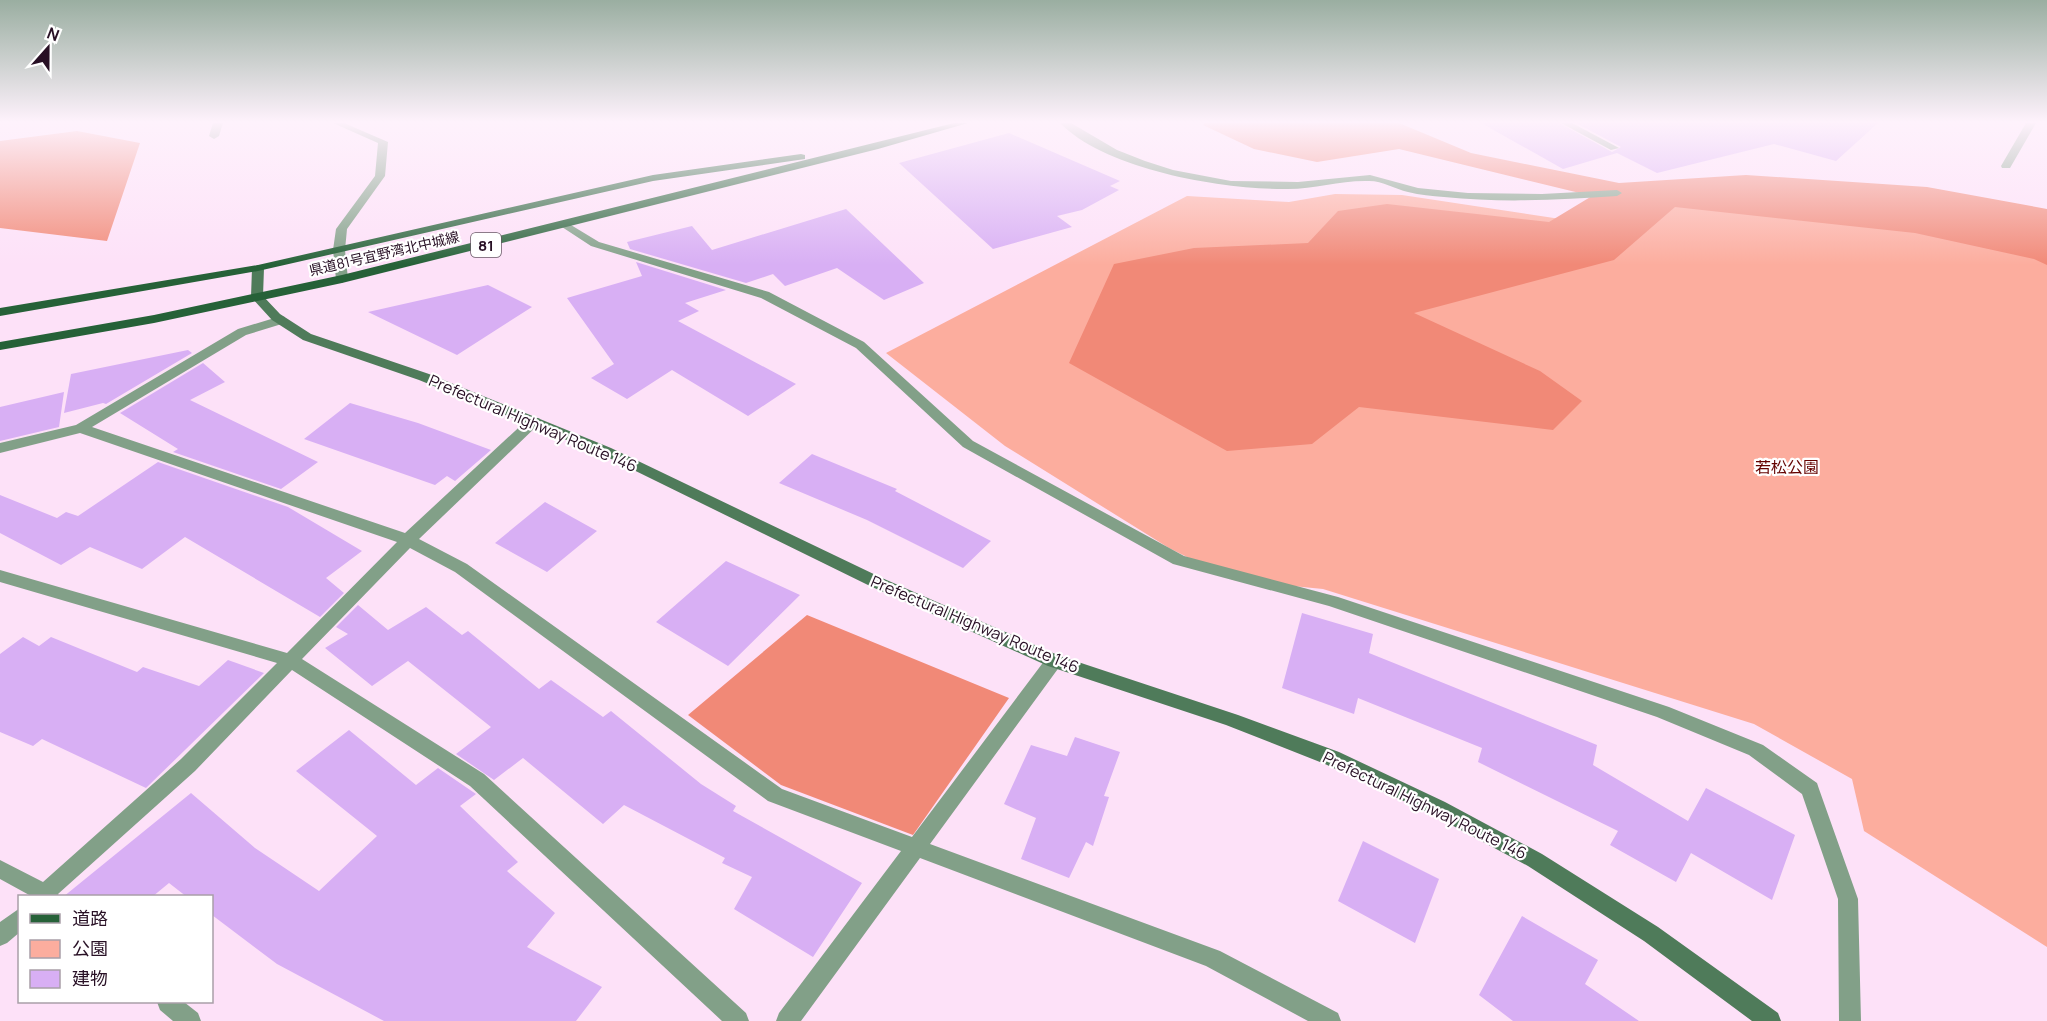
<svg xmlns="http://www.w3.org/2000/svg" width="2047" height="1021" font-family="Manrope,'Noto Sans JP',sans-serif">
	<rect width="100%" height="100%" fill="#fde1f8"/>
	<path fill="#fcad9e" d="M 1335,194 L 1402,195 L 1587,223 L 1659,196 L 1799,212 L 2047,255 L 2047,947 L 1864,831 L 1852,779 L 1754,724 L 1323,589 L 1233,580 L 1169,548 L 1005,446 L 886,353 L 1187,196 L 1289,202 Z"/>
	<path fill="#f18977" d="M 1205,123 L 1399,123 L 1471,153 L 1619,183 L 1746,175 L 1927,187 L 2047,209 L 2047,265 L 2034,259 L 1915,233 L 1675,207 L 1614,260 L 1414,313 L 1540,371 L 1582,401 L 1553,430 L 1359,407 L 1312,444 L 1227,451 L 1069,363 L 1114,264 L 1194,248 L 1308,243 L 1338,211 L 1387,204 L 1549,222 L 1592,196 L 1399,149 L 1317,162 L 1254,149 L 1203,125 Z
		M 77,131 L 140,143 L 107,241 L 0,228 L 0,141 Z
		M 807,615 L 1009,698 L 913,835 L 781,785 L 688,715 Z"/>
	<path fill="#d8aff4" d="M 1481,123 L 1559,123 L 1612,152 L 1621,147 L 1576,123 L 1878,123 L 1836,161 L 1774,144 L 1657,173 L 1617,153 L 1563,169 Z
		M 1009,133 L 1120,181 L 1110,186 L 1119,190 L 1082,210 L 1057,216 L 1072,227 L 993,249 L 899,163 Z
		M 846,209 L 924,283 L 884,300 L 837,268 L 785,286 L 773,274 L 746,283 L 630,249 L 627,242 L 692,226 L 712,250 Z
		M 636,262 L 726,290 L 685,303 L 699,311 L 678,321 L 796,384 L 748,416 L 672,370 L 627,399 L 591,378 L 614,364 L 567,298 L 642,276 Z
		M 488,285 L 532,307 L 457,355 L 368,312 Z
		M 188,350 L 192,353 L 106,404 L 103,403 L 64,413 L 71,374 Z
		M 203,363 L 225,382 L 190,400 L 318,462 L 281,489 L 173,452 L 178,449 L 120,413 Z
		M 64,392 L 59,427 L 0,441 L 0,407 Z
		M 350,403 L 418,423 L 491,450 L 455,481 L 447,476 L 435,485 L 304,439 Z
		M 812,454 L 897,489 L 895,491 L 991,541 L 963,568 L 867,520 L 779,483 Z
		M 158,462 L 288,507 L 362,551 L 326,578 L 344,593 L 320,617 L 185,537 L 142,569 L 90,547 L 61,565 L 0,533 L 0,495 L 57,518 L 66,512 L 78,516 Z
		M 545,502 L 597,531 L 547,572 L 495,543 Z
		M 726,561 L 800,595 L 728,666 L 656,622 Z
		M 358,605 L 388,630 L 426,607 L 462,635 L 468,631 L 539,689 L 551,680 L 603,717 L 611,711 L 701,784 L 736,806 L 733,811 L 862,883 L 813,957 L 734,909 L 752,877 L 722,863 L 725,858 L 624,805 L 603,824 L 523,758 L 494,780 L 456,754 L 491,727 L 408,661 L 372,686 L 325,648 L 348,634 L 336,627 Z
		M 1302,613 L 1373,634 L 1369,653 L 1597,745 L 1593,765 L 1688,821 L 1706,788 L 1795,835 L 1772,900 L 1691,853 L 1676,882 L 1610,845 L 1618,831 L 1478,762 L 1482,748 L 1358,698 L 1354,714 L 1282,688 Z
		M 23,637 L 39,646 L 51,637 L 137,672 L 143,667 L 199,686 L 228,660 L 264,673 L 146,788 L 42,739 L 33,746 L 0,732 L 0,654 Z
		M 349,730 L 416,785 L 438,768 L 476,794 L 460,806 L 518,862 L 507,871 L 555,913 L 527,947 L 602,987 L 576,1021 L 384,1021 L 277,964 L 212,915 L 212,897 L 187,897 L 169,883 L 152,897 L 63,897 L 191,793 L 255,848 L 319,891 L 377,836 L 296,771 Z
		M 1075,737 L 1120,752 L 1104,796 L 1109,797 L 1093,846 L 1086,842 L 1069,878 L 1021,859 L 1036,818 L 1004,804 L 1031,745 L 1067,756 Z
		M 1363,841 L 1439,879 L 1415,943 L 1338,901 Z
		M 1522,916 L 1598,960 L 1585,984 L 1639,1021 L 1513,1021 L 1479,995 Z"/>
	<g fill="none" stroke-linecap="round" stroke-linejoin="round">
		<path fill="#82a088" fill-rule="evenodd" d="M 213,123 L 223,123 L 219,136 L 214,139 L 209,136 Z
			M 333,123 L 344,123 L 388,142 L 385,176 L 347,229 L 345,250 L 348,279 L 342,283 L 336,279 L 333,250 L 336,229 L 375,176 L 378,143 Z
			M 1060,123 L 1071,123 L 1117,150 L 1145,161 L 1173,170 L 1231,181 L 1298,182 L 1370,175 L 1418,188 L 1468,193 L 1542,194 L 1617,190 L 1622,193 L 1617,196 C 1559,200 1502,203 1444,197 C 1432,196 1420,195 1408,192 C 1395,189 1383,181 1369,181 C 1342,180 1315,189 1288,189 C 1224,190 1106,170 1060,123 Z"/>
		<path fill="#82a088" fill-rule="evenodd" d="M 1561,123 L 1572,123 L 1619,148 L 1611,150 Z
			M 2026,123 L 2036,123 L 2010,168 L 2002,168 L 2001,166 Z
			M 566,222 L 599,242 L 769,292 L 864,342 L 973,441 L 1184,556 L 1338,597 L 1669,707 L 1763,745 L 1817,783 L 1819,789 L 1858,899 L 1861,1021 L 1839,1021 L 1838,899 L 1802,794 L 1749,755 L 1657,717 L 1329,606 L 1173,564 L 963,447 L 856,348 L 761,298 L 591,246 L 562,227 L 562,223 Z
			M 281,316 L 285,317 L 285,323 L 246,335 L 92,427 L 405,533 L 529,418 L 539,418 L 541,421 L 539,424 L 419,539 L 467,564 L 782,789 L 912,837 L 1048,656 L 1054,654 L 1060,656 L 1063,661 L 1060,666 L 930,844 L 1220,951 L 1338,1013 L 1341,1021 L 1308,1021 L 1206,966 L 920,858 L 801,1021 L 776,1021 L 779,1013 L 901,851 L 768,801 L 455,572 L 410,548 L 302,659 L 484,774 L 746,1013 L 749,1021 L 722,1021 L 470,786 L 292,670 L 195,771 L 58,894 L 59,896 L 31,896 L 0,879 L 0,860 L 43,882 L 181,759 L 277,663 L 0,582 L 0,570 L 287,653 L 397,542 L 80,433 L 0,453 L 0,443 L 76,425 L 238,329 Z
			M 20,908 L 20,932 L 7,943 L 0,946 L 0,922 Z
			M 157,1002 L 184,1002 L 198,1013 L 201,1021 L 173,1021 L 160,1010 Z"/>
		<path fill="#4f7b5a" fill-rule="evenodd" d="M 258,265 L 264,268 L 263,296 L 280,314 L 311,334 L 429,374 L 611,448 L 882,578 L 1060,656 L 1238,715 L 1339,752 L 1445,802 L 1542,854 L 1658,927 L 1778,1013 L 1781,1021 L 1752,1021 L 1644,941 L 1528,866 L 1431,814 L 1325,764 L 1226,725 L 1048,666 L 870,586 L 601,454 L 419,380 L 303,340 L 272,320 L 251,297 L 252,268 Z"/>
		<path fill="#266138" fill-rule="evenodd" d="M 954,123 L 968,123 L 878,149 L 342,283 L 154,323 L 0,350 L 0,342 L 154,315 L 342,275 Z
			M 801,154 L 805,155 L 805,159 L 653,181 L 258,271 L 0,316 L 0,308 L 258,265 L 653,175 Z"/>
	</g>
	<linearGradient id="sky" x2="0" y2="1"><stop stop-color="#9aaea1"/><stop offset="0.46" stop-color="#fef2fc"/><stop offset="1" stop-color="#fef2fc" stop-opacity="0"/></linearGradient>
	<rect width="2047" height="265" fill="url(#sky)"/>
	<g text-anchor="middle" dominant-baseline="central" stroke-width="4.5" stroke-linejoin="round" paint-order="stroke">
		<g font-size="14" fill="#281025" stroke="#fff">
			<text transform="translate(384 253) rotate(-13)">県道81号宜野湾北中城線</text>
		</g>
		<rect fill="#fff" stroke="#685866" stroke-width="1.5" x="471" y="233" width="30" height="24" rx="4.5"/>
		<g font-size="15" font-weight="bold" fill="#281025">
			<text x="486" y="245">81</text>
		</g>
		<g font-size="16" fill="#281025" stroke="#fff">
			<text transform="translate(533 423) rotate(23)">Prefectural Highway Route 146</text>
			<text transform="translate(975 624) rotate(23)">Prefectural Highway Route 146</text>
			<text transform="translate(1425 805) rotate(26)">Prefectural Highway Route 146</text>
		</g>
		<g font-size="16" fill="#640300" stroke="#fff">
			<text x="1787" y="467">若松公園</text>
		</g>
	</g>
	<rect x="18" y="895" width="195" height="108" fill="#ffffff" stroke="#a99fa8" stroke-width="1.5"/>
	<rect x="30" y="914" width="30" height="9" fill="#266138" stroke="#a99fa8" stroke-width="1.5"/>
	<text x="72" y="925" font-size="18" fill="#281025">道路</text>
	<rect x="30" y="940" width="30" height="18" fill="#fcad9e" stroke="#a99fa8" stroke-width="1.5"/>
	<text x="72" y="955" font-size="18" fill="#281025">公園</text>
	<rect x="30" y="970" width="30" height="18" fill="#d8aff4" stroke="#a99fa8" stroke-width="1.5"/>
	<text x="72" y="985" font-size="18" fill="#281025">建物</text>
	<g transform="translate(48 48) rotate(21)" stroke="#ffffff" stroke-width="4.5" paint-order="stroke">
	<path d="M0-4.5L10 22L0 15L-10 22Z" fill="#281025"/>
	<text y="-9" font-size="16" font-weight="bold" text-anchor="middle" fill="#281025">N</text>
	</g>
</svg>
